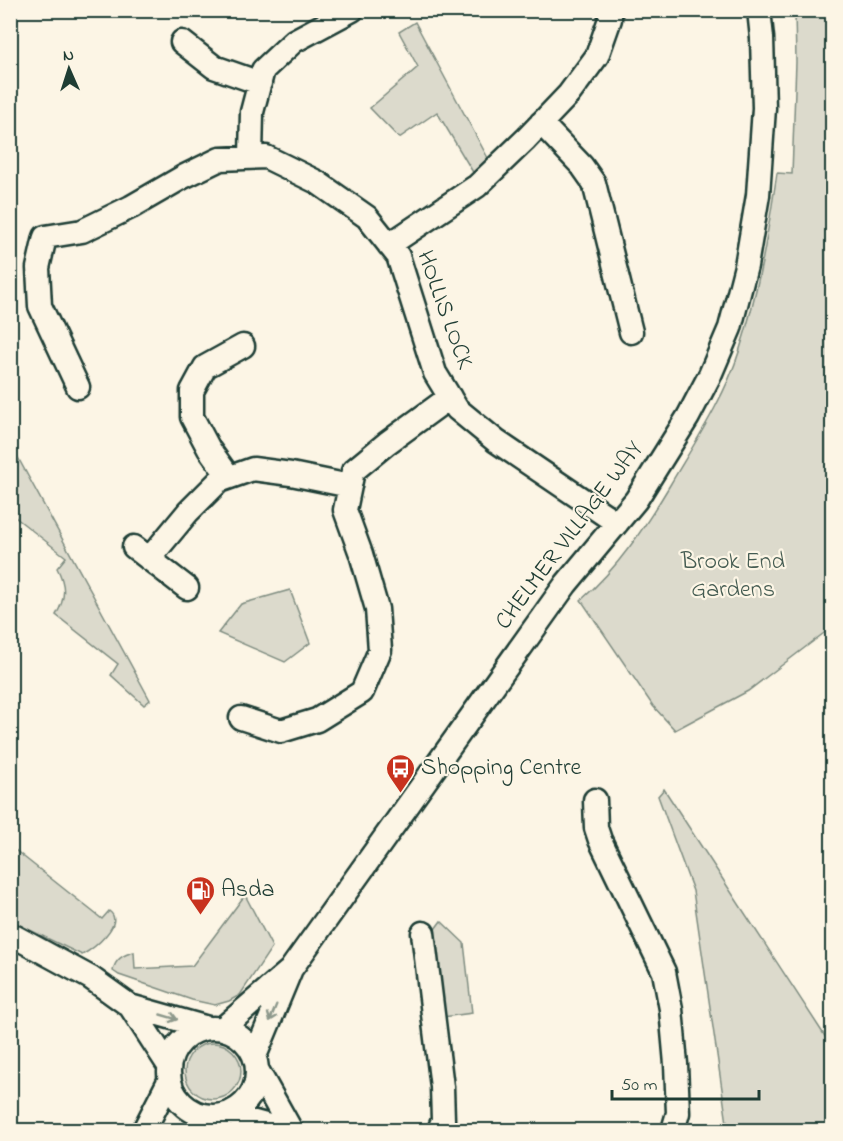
<svg xmlns="http://www.w3.org/2000/svg" width="843" height="1141" font-family="'Indie Flower',sans-serif">
	<rect width="100%" height="100%" fill="#fcf5e5"/>
	<filter id="ink" filterUnits="userSpaceOnUse"><feTurbulence type="fractalNoise" baseFrequency=".0167" numOctaves="2"/><feDisplacementMap in="SourceGraphic" scale="12" xChannelSelector="R" yChannelSelector="G"/><feConvolveMatrix kernelMatrix="1 2 1 2 8 2 1 2 1" color-interpolation-filters="sRGB"/></filter>
	<g filter="url(#ink)">
		<path fill="#dcdacc" stroke="#7e8c80" stroke-width="1.5" d="M 795,11 L 810,11 L 832,17 L 832,627 L 748,691 L 675,730 L 653,706 L 581,600 C 618,568 645,527 670,485 C 694,444 725,397 739,352 C 758,294 768,233 777,173 L 792,174 L 796,62 Z
			M 415,22 L 489,160 L 474,174 L 437,112 L 399,138 L 370,108 L 418,67 L 399,32 Z
			M 10,443 L 150,700 L 144,705 L 111,675 L 118,664 L 56,615 C 66,598 66,585 57,568 L 66,557 L 11,514 Z
			M 290,590 L 310,643 L 285,662 L 218,633 L 241,604 Z
			M 664,789 L 832,1047 L 832,1130 L 728,1130 L 693,891 L 658,796 Z
			M 10,846 L 102,919 L 109,911 C 126,923 93,949 82,955 L 11,921 Z
			M 245,895 L 272,947 L 240,995 L 229,1001 L 215,1005 L 192,1000 L 119,975 L 113,971 C 115,959 123,955 134,952 L 135,969 L 192,966 Z
			M 441,921 L 464,943 L 472,1013 L 443,1017 L 432,933 Z
			M185 1071a28 28 0 1 1 56 0a28 28 0 1 1-56 0Z"/>
		<g fill="none" stroke-linecap="round" stroke-linejoin="round">
			<defs>
				<path id="minor" d="M 182,42 L 214,67 L 260,83
					M 541,123 L 582,166 L 594,183 L 631,332
					M 251,157 L 252,112 L 263,70 L 294,41 L 352,10
					M 389,245 L 477,186 L 526,139 L 569,94 L 597,56 L 610,19 L 610,10
					M 78,387 L 40,306 L 38,268 L 45,237 L 82,231 L 131,207 L 183,177 L 220,159 L 266,157 L 317,182 L 367,217 L 398,256 L 435,373 L 457,409 L 496,441 L 617,523
					M 229,477 L 209,449 L 192,417 L 192,391 L 205,367 L 243,346
					M 134,547 L 187,588
					M 149,559 L 188,512 L 219,481 L 253,469 L 291,474 L 350,486
					M 241,718 L 281,731 L 317,720 L 362,692 L 380,650 L 377,609 L 361,554 L 345,510 L 353,471 L 387,443 L 450,397
					M 595,800 L 596,828 L 600,840 L 664,972 L 671,1009 L 676,1064 L 678,1113 L 673,1130
					M 423,933 L 442,1087 L 443,1120 L 439,1130
					M 10,934 L 91,978 L 130,1006 L 208,1028
					M 130,1006 L 169,1066
					M169 1072a44 44 0 1 1 88 0a44 44 0 1 1-88 0Z
					M 223,1028 L 288,972
					M 255,1056 L 291,969 L 566,584 L 636,500 L 688,417 L 710,375 L 730,328 L 746,266 L 758,195 L 764,108 L 762,38 L 759,10
					M 258,1071 L 291,1130
					M 226,1114 L 284,1130
					M 144,1130 L 169,1081"/>
			</defs>
			<use href="#minor" stroke="#1f3d34" stroke-width="27"/>
			<use href="#minor" stroke="#fcf5e5" stroke-width="22"/>
		</g>
		<defs><path id="oneway-shaft" d="M-6 0H5M1.5-3L5.5 0L1.5 3" fill="none" stroke-width="1.6" stroke-linecap="round" stroke-linejoin="round" transform="scale(1.5)"/></defs>
		<g stroke="#8e998c">
			<use href="#oneway-shaft" transform="translate(273 1013) rotate(112)"/>
			<use href="#oneway-shaft" transform="translate(169 1017) rotate(16)"/>
		</g>
	</g>
	<defs>
		<symbol id="bus-pin" viewBox="-11 -11 22 30"><path d="M0 17L-7.5 6A9.5 9.5 0 1 1 7.5 6Z" fill="#c8321e" stroke="#fcf5e5"/><path d="M-5-6H5V4H4V6H2V4H-2V6H-4V4H-5ZM-3.5-4V0h7V-4ZM-3.5 1.2v1.5H-2V1.2ZM2 1.2v1.5H3.5V1.2Z" fill="#fff"/></symbol>
		<symbol id="fuel-pin" viewBox="-11 -11 22 30"><path d="M0 17L-7.5 6A9.5 9.5 0 1 1 7.5 6Z" fill="#c8321e" stroke="#fcf5e5"/><path d="M-5.5-6h7V0h2V4h1.3V-2.5L3-4.5l.8-.8L6-3V5H2.5V1h-1V6h-7ZM-4.2-4.7v3.2H.2V-4.7Z" fill="#fff"/></symbol>
	</defs>
	<g fill-rule="evenodd">
		<use href="#bus-pin" x="384" y="752" width="33" height="45"/>
		<use href="#fuel-pin" x="184" y="874" width="33" height="45"/>
	</g>
	<g text-anchor="middle" dominant-baseline="central" stroke-width="4.5" stroke-linejoin="round" paint-order="stroke">
		<g font-size="24" fill="#1f3d34" stroke="#fcf5e5">
			<text transform="translate(444 310) rotate(70)">HOLLIS LOCK</text>
			<text transform="translate(570 536) rotate(-53)">CHELMER VILLAGE WAY</text>
		</g>
		<g font-size="24" fill="#455c52" stroke="#fcf5e5">
			<text x="733" y="562">Brook End<tspan x="733" dy="28">Gardens</tspan></text>
		</g>
		<g font-size="24" fill="#1f3d34" stroke="#fcf5e5" text-anchor="start">
			<text x="421" y="768">Shopping Centre</text>
			<text x="221" y="890">Asda</text>
		</g>
	</g>
	<rect width="843" height="1141" fill="none" stroke="#fcf5e5" stroke-width="36"/>
	<rect x="18" y="18" width="807" height="1105" fill="none" stroke="#1f3d34" stroke-width="2" filter="url(#ink)"/>
	<g transform="translate(69 69) rotate(357)" stroke="#fcf5e5" stroke-width="4.5" paint-order="stroke">
	<path d="M0-4.5L10 22L0 15L-10 22Z" fill="#1f3d34"/>
	<text y="-9" font-size="16" font-weight="bold" text-anchor="middle" fill="#1f3d34">N</text>
	</g>
	<path d="M612 1090v9h147v-9" fill="none" stroke="#1f3d34" stroke-width="3"/>
	<text x="621" y="1090" font-size="18" fill="#1f3d34" stroke="#fcf5e5" stroke-width="4.5" paint-order="stroke">50 m</text>
</svg>
